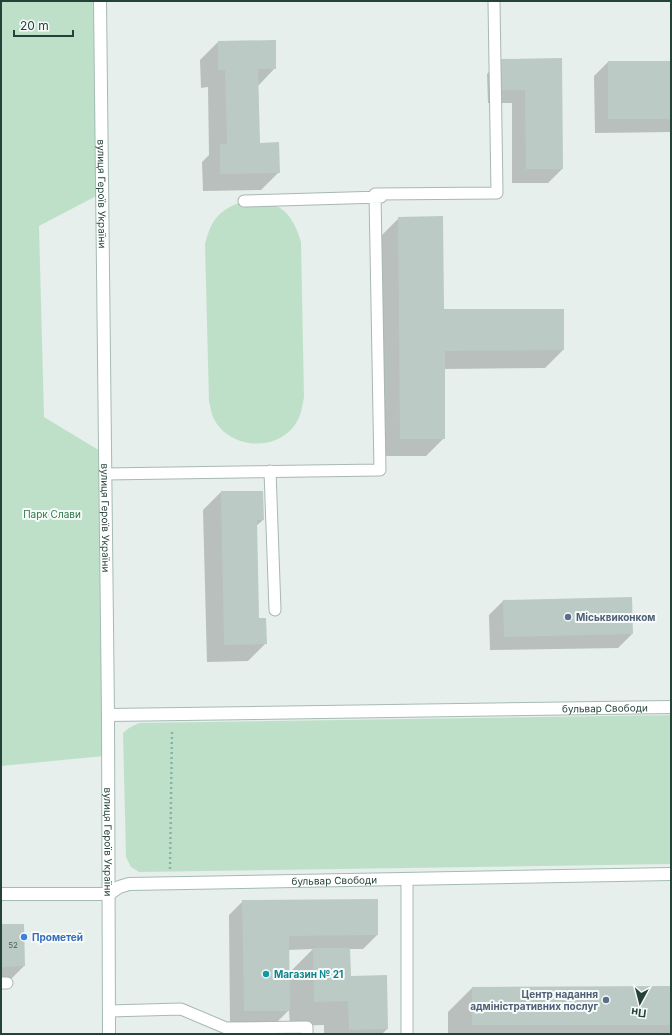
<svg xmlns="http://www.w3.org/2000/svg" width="672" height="1035" font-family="Inter,sans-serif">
	<rect width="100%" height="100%" fill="#e6efeb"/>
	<path fill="#bfe0c8" d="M 1,1 L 100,1 L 102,193 L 39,226 L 44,417 L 105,454 L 104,756 L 1,766 Z
		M 244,201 C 254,202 264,202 273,205 C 289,209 297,228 301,242 L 304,397 C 302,408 301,417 294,426 C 274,453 227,448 213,417 C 211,413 211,407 209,402 L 205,244 C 212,218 219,210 244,201 Z
		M 671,715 L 671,864 L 139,872 L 131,867 L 126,857 L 123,733 L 129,728 L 139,723 Z"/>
	<path fill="#0003" fill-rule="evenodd" d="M 218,42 L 275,68 L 258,86 L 259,144 L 279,172 L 261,190 L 203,191 L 202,162 L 209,155 L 208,87 L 201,88 L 200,60 Z
		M 561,59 L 562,169 L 548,183 L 512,183 L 512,103 L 488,103 L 487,74 L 501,60 Z
		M 608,62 L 671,62 L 671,132 L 595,133 L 594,76 Z
		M 399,218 L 443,310 L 563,350 L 545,368 L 444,369 L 444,438 L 426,456 L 382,456 L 381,236 Z
		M 221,492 L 263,520 L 256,526 L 258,619 L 266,643 L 248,661 L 207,662 L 203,510 Z
		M 503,601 L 632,634 L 618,648 L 490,650 L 489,615 Z
		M 243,901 L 377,935 L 363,949 L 349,949 L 350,977 L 386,976 L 387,1029 L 382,1034 L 324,1034 L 324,1025 L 290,1026 L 289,1010 L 275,1024 L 230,1025 L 229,915 ZM 313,949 L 288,974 L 288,950 Z
		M 1,925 L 23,925 L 24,966 L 1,989 Z
		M 671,987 L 671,1034 L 448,1034 L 448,1012 L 472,988 Z"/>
	<path fill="#bbcac4" d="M 276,40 L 276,69 L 258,69 L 260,143 L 279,142 L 280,173 L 220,174 L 220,144 L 227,144 L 225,70 L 218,70 L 218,41 Z
		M 562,58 L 563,169 L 526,169 L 525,90 L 501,90 L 501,59 Z
		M 608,61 L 671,61 L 671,119 L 608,119 Z
		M 443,216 L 444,309 L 564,309 L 564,350 L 445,351 L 445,439 L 400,439 L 398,217 Z
		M 221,491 L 263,491 L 264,520 L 257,520 L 259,618 L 266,618 L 267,644 L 224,645 Z
		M 632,597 L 633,634 L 504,637 L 503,600 Z
		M 378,899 L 378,935 L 289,936 L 290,1011 L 244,1011 L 242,900 Z
		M 1,924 L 24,924 L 25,966 L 1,967 Z
		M 313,948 L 350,948 L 351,976 L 387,975 L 388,1029 L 349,1030 L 348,1001 L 314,1002 Z
		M 671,986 L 671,1025 L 472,1025 L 472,987 Z"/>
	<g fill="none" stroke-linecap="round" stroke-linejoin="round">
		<defs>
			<path id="lane" d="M 244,201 L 381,197
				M 270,471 L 275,610
				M 105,474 L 380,470 L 375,194 L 497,193 L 494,1
				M 407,879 L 407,1034
				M 1,983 L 7,983
				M 109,1011 L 181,1009 L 226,1028 L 307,1027 L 307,1034"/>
			<g id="secondary">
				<path id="s1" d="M 100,1 L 108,715 L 109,1034"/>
				<path id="s2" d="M 108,715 L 671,707"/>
				<path id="s3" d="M 1,894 L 109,894 L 119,887 L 129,884 L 671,874"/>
			</g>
		</defs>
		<use href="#lane" stroke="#a8b8b2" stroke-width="13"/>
		<use href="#secondary" stroke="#a4bbb3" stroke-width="14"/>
		<path stroke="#86b3a5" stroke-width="2.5" stroke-dasharray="2 3" stroke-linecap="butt" d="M 170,869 L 172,730"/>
		<use href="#lane" stroke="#fff" stroke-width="11"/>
		<use href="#secondary" stroke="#fff" stroke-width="12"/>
	</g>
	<g fill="#5c6f8a" stroke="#f7fbf9" stroke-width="1.5">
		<circle cx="568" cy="617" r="4"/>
		<circle cx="606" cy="1000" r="4"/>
	</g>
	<circle fill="#3f7fe0" stroke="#f7fbf9" stroke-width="1.5" cx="24" cy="937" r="4"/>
	<circle fill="#0f9aa8" stroke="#f7fbf9" stroke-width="1.5" cx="266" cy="974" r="4"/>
	<g text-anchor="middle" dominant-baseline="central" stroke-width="4" stroke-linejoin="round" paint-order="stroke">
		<g font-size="8" fill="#4a645c">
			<text x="13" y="945">52</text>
		</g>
		<g font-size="10" fill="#24423a" stroke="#f7fbf9">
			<text stroke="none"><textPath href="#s1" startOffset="193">вулиця Героїв України</textPath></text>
			<text stroke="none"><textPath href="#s1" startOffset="517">вулиця Героїв України</textPath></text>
			<text stroke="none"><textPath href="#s2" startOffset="497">бульвар Свободи</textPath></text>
			<text stroke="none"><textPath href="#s1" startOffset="841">вулиця Героїв України</textPath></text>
			<text stroke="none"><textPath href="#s3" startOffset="336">бульвар Свободи</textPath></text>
		</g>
		<g font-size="10" fill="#2d7a4b" stroke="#f7fbf9">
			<text x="52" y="514">Парк Слави</text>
		</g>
		<g font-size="10" font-weight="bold" fill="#4e5e75" stroke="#f7fbf9" text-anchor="start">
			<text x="576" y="617">Міськвиконком</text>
			<text x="598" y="994" text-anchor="end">Центр надання<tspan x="598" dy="12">адміністративних послуг</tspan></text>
		</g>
		<g font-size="10" font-weight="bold" fill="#366cbe" stroke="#f7fbf9" text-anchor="start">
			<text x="32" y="937">Прометей</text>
		</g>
		<g font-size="10" font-weight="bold" fill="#0d838f" stroke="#f7fbf9" text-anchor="start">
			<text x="274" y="974">Магазин № 21</text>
		</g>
	</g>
	<rect width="672" height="1035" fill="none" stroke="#24423a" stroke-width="4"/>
	<g transform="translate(640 1003) rotate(187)" stroke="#f7fbf9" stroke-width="3" paint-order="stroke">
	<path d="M0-3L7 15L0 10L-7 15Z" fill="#24423a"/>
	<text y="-6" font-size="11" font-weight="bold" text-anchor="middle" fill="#24423a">Пн</text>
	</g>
	<path d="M14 30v6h59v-6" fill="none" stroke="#24423a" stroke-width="2"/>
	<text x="20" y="30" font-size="12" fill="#24423a" stroke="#f7fbf9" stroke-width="3" paint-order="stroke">20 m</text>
</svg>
